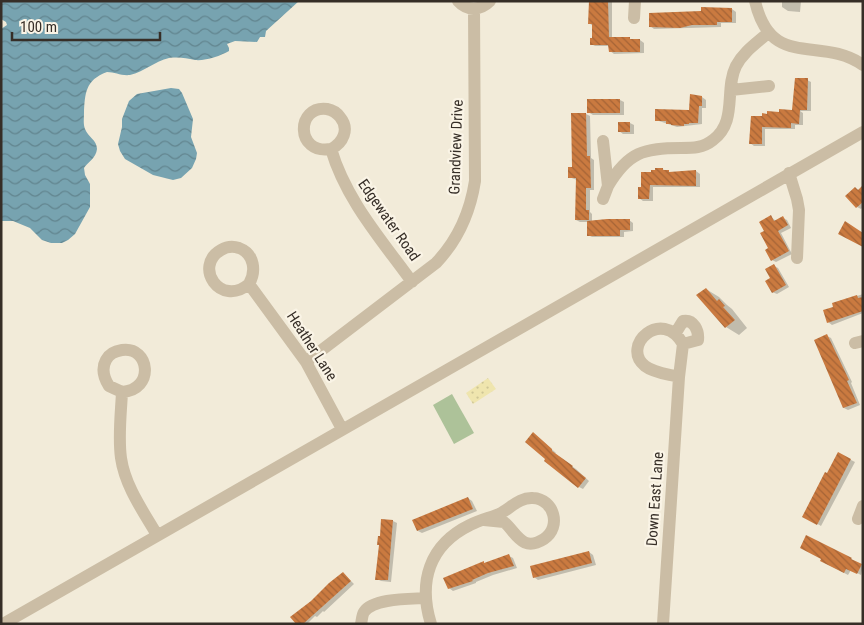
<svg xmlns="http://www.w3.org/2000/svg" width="864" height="625" font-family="'Roboto Condensed',sans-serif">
	<defs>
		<pattern id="sand-dots" width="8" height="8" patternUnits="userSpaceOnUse" patternTransform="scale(1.25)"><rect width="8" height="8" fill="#efe5ae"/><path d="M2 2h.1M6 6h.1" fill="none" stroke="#cec596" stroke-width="1.8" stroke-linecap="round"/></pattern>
		<pattern id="water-waves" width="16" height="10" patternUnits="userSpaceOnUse" patternTransform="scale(1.25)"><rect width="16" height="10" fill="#77a3b0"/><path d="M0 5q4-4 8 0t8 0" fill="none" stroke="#62858f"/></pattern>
		<pattern id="building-back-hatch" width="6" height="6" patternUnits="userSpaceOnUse" patternTransform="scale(1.25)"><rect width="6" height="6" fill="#ca7a40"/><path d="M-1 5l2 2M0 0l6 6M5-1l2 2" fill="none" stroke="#a56436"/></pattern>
	</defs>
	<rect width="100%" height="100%" fill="#f2ebd9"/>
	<path fill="#adc299" d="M 452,394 L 474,433 L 454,444 L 433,405 Z"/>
	<path fill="url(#sand-dots)" d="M 488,378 L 496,389 L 473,404 L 466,393 Z"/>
	<path fill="url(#water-waves)" d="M 1,1 L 299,1 L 266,31 L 265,37 L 260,37 L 257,42 L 235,41 L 227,44 L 229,48 L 229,51 C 220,56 206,61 195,60 C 186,58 179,57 169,58 C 155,61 144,72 130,75 C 121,76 115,72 107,72 C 85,80 85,94 84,113 C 84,118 83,124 85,129 C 88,137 97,140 97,149 C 96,158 88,162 84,168 L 85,175 L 90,184 L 90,207 L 75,234 L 68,240 L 62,243 L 51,243 L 42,240 L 30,228 L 13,221 L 1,221 L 1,29 L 7,25 L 6,22 L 1,19 Z
		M 171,88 L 179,89 L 182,93 L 193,119 L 191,137 L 197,153 L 196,159 L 192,168 L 181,178 L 173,180 L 153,175 L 125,159 L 120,151 L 118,144 L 122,127 L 122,119 L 129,101 L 137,94 Z"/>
	<path fill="#0003" d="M 594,1 L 612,1 L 612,39 L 640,40 L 644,43 L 644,53 L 614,54 L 610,51 L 610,46 L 595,46 L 591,44 L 593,39 L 593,26 L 589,23 Z
		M 782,1 L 801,1 L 800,12 L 788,11 L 782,7 Z
		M 732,9 L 736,12 L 736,23 L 721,23 L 721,27 L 654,29 L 650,26 Z
		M 807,80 L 811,82 L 811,111 L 800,111 L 803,113 L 803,125 L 795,125 L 795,129 L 765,129 L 765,146 L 754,146 L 750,143 L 763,117 L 793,111 Z
		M 702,97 L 706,100 L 706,108 L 702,108 L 702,124 L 677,127 L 656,120 L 691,111 Z
		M 620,100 L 624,102 L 624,115 L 593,115 L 588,112 Z
		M 573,114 L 586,114 L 590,116 L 591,158 L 594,160 L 594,190 L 590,190 L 590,212 L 592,214 L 592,222 L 629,220 L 633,223 L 633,231 L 624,232 L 624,237 L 592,237 L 588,235 L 588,222 L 580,222 L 576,220 L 577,180 L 569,177 L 573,168 Z
		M 630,123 L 634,125 L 634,134 L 623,134 L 619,131 Z
		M 662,169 L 672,173 L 696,171 L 700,174 L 700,187 L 653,187 L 653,201 L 643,201 L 639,198 L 642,188 L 652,174 Z
		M 863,187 L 863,207 L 861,209 L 857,207 L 855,188 L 859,190 Z
		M 771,217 L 776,221 L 783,218 L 787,220 L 791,228 L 781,233 L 792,254 L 776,262 L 772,260 L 765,231 Z
		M 774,266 L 778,268 L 789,287 L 777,294 L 772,292 L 771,278 Z
		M 706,289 L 719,297 L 727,305 L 732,309 L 747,328 L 739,335 L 726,327 L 698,296 Z
		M 863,294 L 863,313 L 832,325 L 828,322 L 835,308 L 833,304 Z
		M 827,336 L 831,338 L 852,382 L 851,383 L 860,405 L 848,410 L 844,408 L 815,341 Z
		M 537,436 L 556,453 L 555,454 L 576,469 L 589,481 L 583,489 L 579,487 Z
		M 839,454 L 855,462 L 821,526 L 804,516 Z
		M 468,498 L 472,501 L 477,511 L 422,533 L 418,531 Z
		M 382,520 L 393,521 L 397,523 L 391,582 L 381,581 L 377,579 Z
		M 589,552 L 593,555 L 596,565 L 538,580 L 534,577 Z
		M 509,556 L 513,558 L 517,568 L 493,575 L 476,582 L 476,583 L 453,591 L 449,588 L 484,563 L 486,564 Z
		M 851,559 L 863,566 L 861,575 L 851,570 L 848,575 L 825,563 Z
		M 343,573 L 354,584 L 324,612 L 323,611 L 317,617 L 315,616 L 307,624 L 298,624 Z"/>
	<path fill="url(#building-back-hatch)" d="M 589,1 L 608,1 L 609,37 L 630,37 L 630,39 L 640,39 L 640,52 L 609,52 L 608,45 L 590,45 L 590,38 L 592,38 L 592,24 L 588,24 Z
		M 701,7 L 732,8 L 732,22 L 717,22 L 717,25 L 692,25 L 680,28 L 649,27 L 649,13 L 701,11 Z
		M 795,78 L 808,78 L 807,110 L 795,110 L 800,110 L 799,124 L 791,123 L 791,128 L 762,127 L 762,144 L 749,144 L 751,116 L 762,116 L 762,113 L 767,114 L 767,111 L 779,112 L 779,109 L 792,110 Z
		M 690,94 L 702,96 L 702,106 L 699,106 L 698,123 L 689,123 L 689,124 L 684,124 L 684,126 L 671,125 L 671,124 L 666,124 L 666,121 L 655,121 L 655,109 L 689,110 Z
		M 587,99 L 620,99 L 620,113 L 587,113 Z
		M 571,113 L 586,113 L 587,156 L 590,156 L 591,188 L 586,188 L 586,210 L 589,210 L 589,220 L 575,220 L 576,178 L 568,178 L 568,167 L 572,167 Z
		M 618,122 L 630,122 L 630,132 L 618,132 Z
		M 655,168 L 663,168 L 663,170 L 669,170 L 669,172 L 696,170 L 696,186 L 650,185 L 649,199 L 638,199 L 638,187 L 641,187 L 641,172 L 651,172 L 651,170 L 655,170 Z
		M 863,185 L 863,202 L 856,208 L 845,196 L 855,187 L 858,190 Z
		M 771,215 L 774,221 L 783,216 L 788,225 L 778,231 L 789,251 L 771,261 L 765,250 L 768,248 L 760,233 L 764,231 L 759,222 Z
		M 607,219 L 630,219 L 630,230 L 620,230 L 620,236 L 587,236 L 587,221 Z
		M 845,221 L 863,233 L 863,247 L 838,234 Z
		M 774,264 L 786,285 L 772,293 L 765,281 L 770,278 L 765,269 Z
		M 706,288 L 717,301 L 719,299 L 725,306 L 723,307 L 735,320 L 725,328 L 696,295 Z
		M 857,295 L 858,298 L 863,297 L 863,311 L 827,323 L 823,310 L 833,307 L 832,303 Z
		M 827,334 L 849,380 L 847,381 L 857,403 L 843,408 L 814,340 Z
		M 533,432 L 552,449 L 552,451 L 573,466 L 572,467 L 586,478 L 578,488 L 544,461 L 545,459 L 525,442 Z
		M 838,452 L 851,459 L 817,525 L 802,517 L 825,472 L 827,473 Z
		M 468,497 L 473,509 L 417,531 L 412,520 Z
		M 381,519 L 393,520 L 388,580 L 375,580 L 379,545 L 377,545 L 378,536 L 380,536 Z
		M 806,535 L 852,558 L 851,559 L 862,564 L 857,574 L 846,569 L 844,573 L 820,561 L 821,559 L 800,548 Z
		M 589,551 L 592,563 L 533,578 L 530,566 Z
		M 509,554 L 514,566 L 488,573 L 472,580 L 473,581 L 448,589 L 443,578 L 484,561 L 484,563 Z
		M 343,572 L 351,581 L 303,624 L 296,624 L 290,617 L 311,601 L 329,583 Z"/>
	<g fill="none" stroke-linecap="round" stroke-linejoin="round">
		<path stroke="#cbbda5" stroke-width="12" d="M 458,1 C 467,11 480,11 490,1
			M 755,1 C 771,71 820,35 863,65
			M 634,18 L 635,1
			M 731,90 L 769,86
			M 331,149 C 295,155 296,105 327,109 C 332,110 337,113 340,117 C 350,129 343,143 331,149 C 346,200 381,239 412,282
			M 789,173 L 797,199 L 799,210 L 797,258
			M 608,186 C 628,152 644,148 681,148 C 693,148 703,148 713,140 C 738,121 724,90 736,66 C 743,52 757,43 768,33
			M 603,199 L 608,186 L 603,141
			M 249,284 C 220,308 193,266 221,250 C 226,247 233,246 239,248 C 255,254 256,272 249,284 L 306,362 L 342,429
			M 675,334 L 683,321 C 694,319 699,331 698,340 L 683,344
			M 855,343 L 863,341
			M 306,362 L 436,263 C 458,240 470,213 475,181 L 474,9
			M 122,392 L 109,386 C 104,378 101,369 106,360 C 109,354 115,351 122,350 C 150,346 155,390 122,392 C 121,413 118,437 121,458 C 125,486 143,511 157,535
			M 858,519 L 863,506
			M 3,624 L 863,132
			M 361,624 C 362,620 362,615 364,612 C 373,598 411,599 426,598
			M 431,624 C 418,582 429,545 470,525 C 479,520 489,518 499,514 C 510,509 519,497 533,498 C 554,499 562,527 544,539 C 522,553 516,532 504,522 L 484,520
			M 663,624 L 679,377 L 683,344 C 662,307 620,346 645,366 C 654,373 668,374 679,377"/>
	</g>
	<g text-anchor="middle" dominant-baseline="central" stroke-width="4.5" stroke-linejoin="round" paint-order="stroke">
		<g font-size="15" fill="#362e27" stroke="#faf4e6">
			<text transform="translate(456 147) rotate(-88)">Grandview Drive</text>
			<text transform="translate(389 220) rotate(55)">Edgewater Road</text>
			<text transform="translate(312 346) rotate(57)">Heather Lane</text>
			<text transform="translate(655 499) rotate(-86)">Down East Lane</text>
		</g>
	</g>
	<rect width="864" height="625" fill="none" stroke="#362e27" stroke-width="5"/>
	<path d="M12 32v8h148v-8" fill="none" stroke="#362e27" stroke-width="2.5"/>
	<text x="20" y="32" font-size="15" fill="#362e27" stroke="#faf4e6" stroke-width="4" paint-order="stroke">100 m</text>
</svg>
